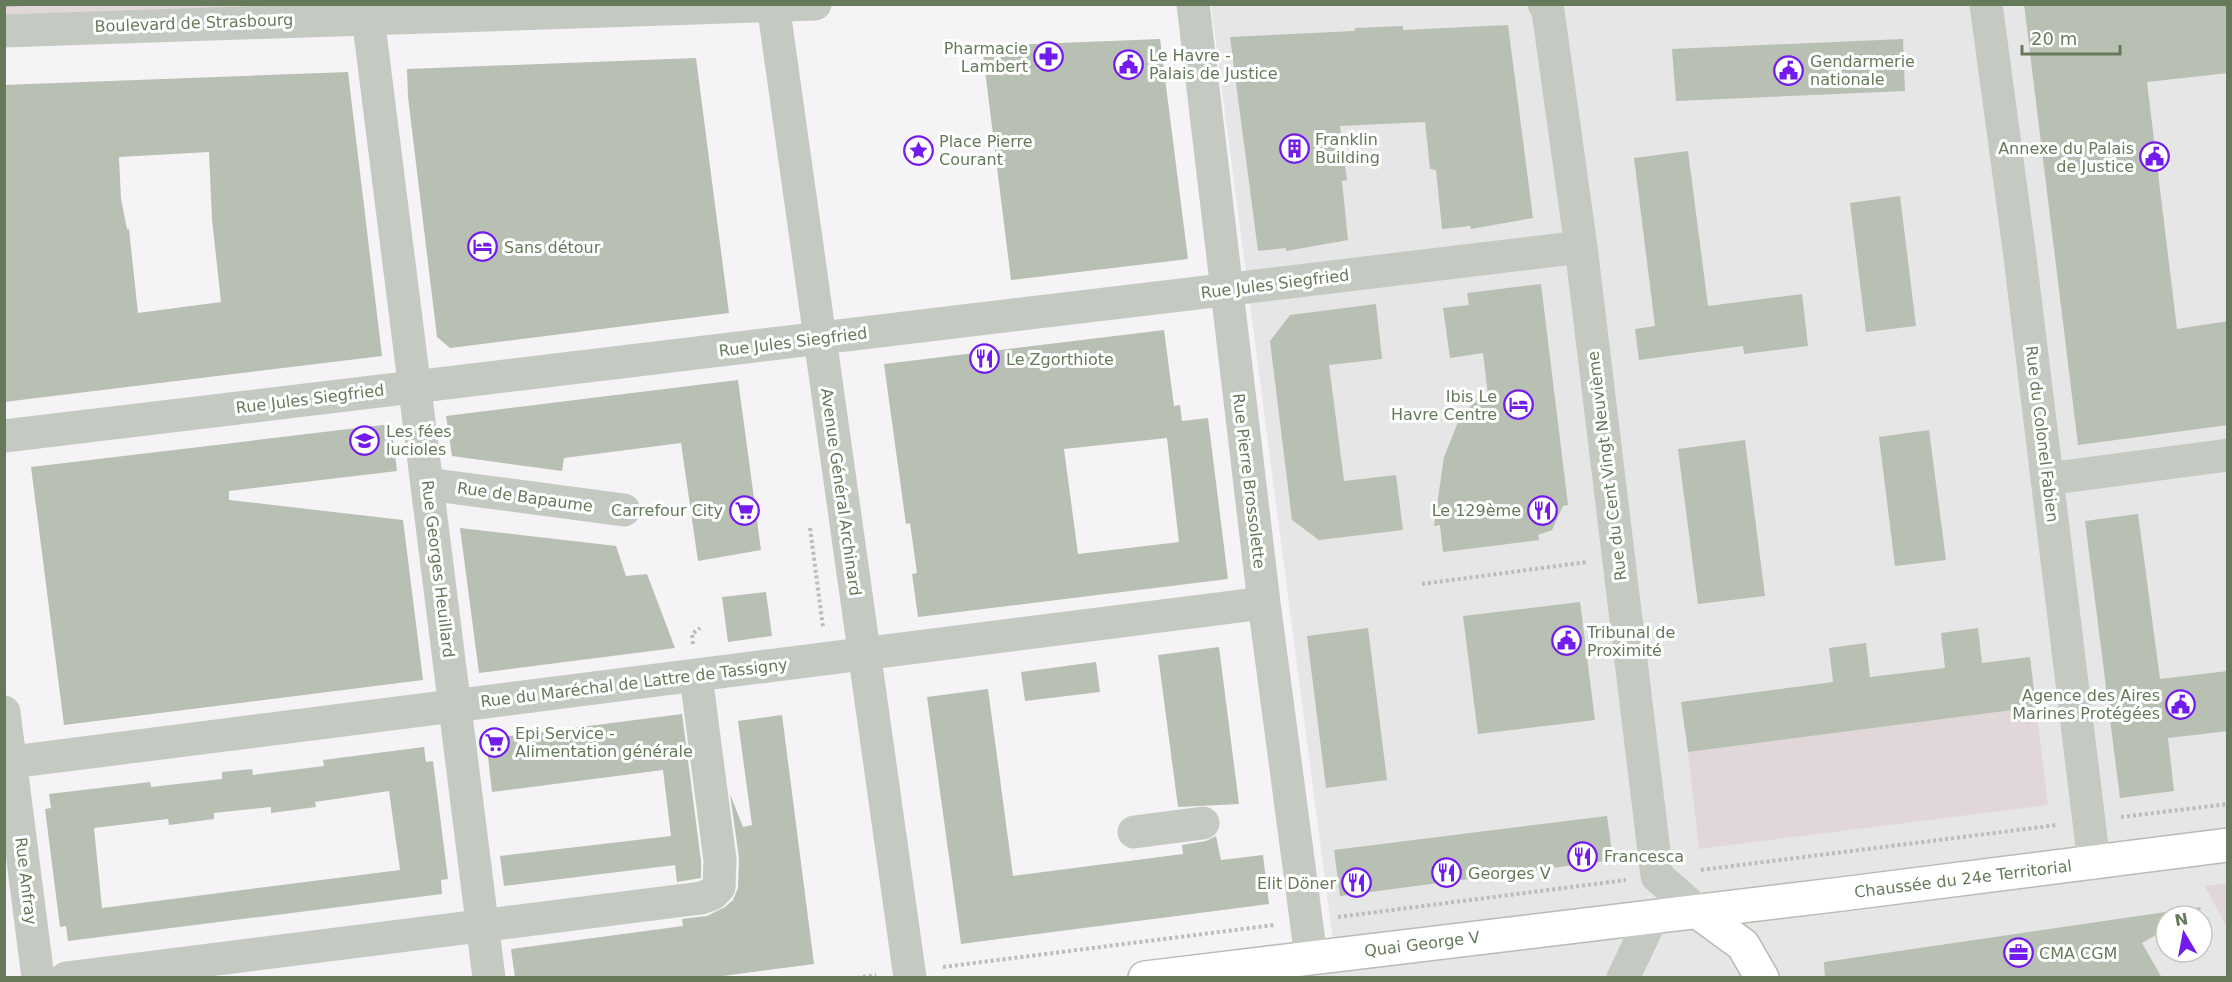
<svg xmlns="http://www.w3.org/2000/svg" width="2232" height="982" font-family="'DejaVu Sans',sans-serif">
	<rect width="100%" height="100%" fill="#f6f3f6"/>
	<path fill="#e7e6e6" fill-rule="evenodd" d="M 1211,5 L 2227,5 L 2227,977 L 1311,977 L 1337,972 ZM 2166,916 L 2202,916 L 2202,952 L 2166,952 Z"/>
	<path fill="#e1d6d8" d="M 5,4 L 437,5 L 5,23 Z
		M 2036,707 L 2048,805 L 1699,849 L 1688,752 Z
		M 2227,883 L 2228,883 L 2227,928 L 2205,886 Z"/>
	<path fill="#b8bfb3" fill-rule="evenodd" d="M 2024,4 L 2228,4 L 2228,73 L 2147,82 L 2177,329 L 2228,321 L 2228,425 L 2078,445 Z
		M 1508,25 L 1533,218 L 1471,229 L 1470,226 L 1442,229 L 1436,170 L 1430,169 L 1425,122 L 1340,126 L 1347,180 L 1342,181 L 1348,240 L 1286,251 L 1286,248 L 1258,251 L 1230,37 L 1354,31 L 1355,28 L 1403,26 L 1403,30 Z
		M 1160,39 L 1188,259 L 1011,280 L 982,46 Z
		M 1903,39 L 1905,91 L 1676,101 L 1672,49 Z
		M 696,58 L 729,313 L 450,348 L 437,337 L 408,97 L 407,69 Z
		M 348,72 L 382,356 L 4,402 L 4,85 ZM 209,152 L 212,219 L 221,302 L 138,313 L 129,229 L 127,229 L 121,199 L 119,157 Z
		M 1688,151 L 1708,306 L 1802,294 L 1808,346 L 1744,354 L 1743,346 L 1639,360 L 1635,329 L 1655,326 L 1634,158 Z
		M 1900,196 L 1916,326 L 1866,332 L 1850,203 Z
		M 1541,284 L 1568,505 L 1563,506 L 1552,530 L 1538,535 L 1539,540 L 1443,552 L 1440,525 L 1434,526 L 1444,457 L 1460,417 L 1475,402 L 1488,395 L 1483,353 L 1450,358 L 1443,308 L 1469,305 L 1467,293 Z
		M 1376,304 L 1382,359 L 1329,365 L 1344,481 L 1396,475 L 1403,530 L 1319,540 L 1292,520 L 1270,341 L 1290,315 Z
		M 1164,330 L 1174,406 L 1180,405 L 1182,421 L 1208,418 L 1228,579 L 918,617 L 912,574 L 917,573 L 910,523 L 906,524 L 884,364 ZM 1167,438 L 1179,542 L 1078,554 L 1064,449 Z
		M 738,380 L 761,550 L 698,561 L 681,443 L 564,458 L 562,471 L 452,456 L 446,416 Z
		M 391,424 L 397,471 L 229,491 L 229,500 L 403,520 L 423,680 L 64,725 L 31,467 Z
		M 1929,430 L 1946,560 L 1895,566 L 1879,437 Z
		M 1745,440 L 1765,596 L 1698,604 L 1678,449 Z
		M 2138,514 L 2160,679 L 2228,671 L 2228,731 L 2168,738 L 2174,791 L 2120,798 L 2085,521 Z
		M 460,528 L 616,546 L 626,576 L 647,574 L 675,648 L 479,673 Z
		M 766,592 L 772,636 L 728,642 L 722,597 Z
		M 1580,602 L 1595,720 L 1478,734 L 1463,616 Z
		M 1368,628 L 1387,780 L 1326,788 L 1307,636 Z
		M 1978,628 L 1982,663 L 2030,657 L 2036,707 L 1688,752 L 1681,702 L 1833,682 L 1829,648 L 1866,643 L 1870,677 L 1945,668 L 1941,633 Z
		M 1219,647 L 1239,804 L 1178,807 L 1158,655 Z
		M 1096,662 L 1100,692 L 1025,701 L 1021,672 Z
		M 988,689 L 1013,876 L 1183,854 L 1182,845 L 1206,841 L 1216,836 L 1221,860 L 1263,855 L 1269,904 L 961,944 L 927,697 Z
		M 682,714 L 701,861 L 701,878 L 677,882 L 675,865 L 504,886 L 500,856 L 671,836 L 663,770 L 492,792 L 486,739 Z
		M 782,715 L 814,964 L 708,978 L 515,978 L 511,949 L 683,926 L 682,919 L 707,916 L 725,907 L 733,900 L 738,888 L 739,858 L 730,794 L 743,827 L 752,825 L 738,721 Z
		M 424,747 L 426,762 L 433,761 L 448,879 L 441,880 L 442,894 L 68,941 L 66,926 L 60,927 L 45,809 L 51,808 L 49,794 L 150,782 L 151,787 L 222,779 L 222,772 L 252,769 L 253,775 L 324,766 L 323,760 ZM 389,791 L 400,870 L 102,908 L 94,828 L 168,819 L 169,825 L 214,819 L 214,813 L 271,807 L 271,813 L 316,807 L 315,802 Z
		M 1607,816 L 1613,860 L 1340,896 L 1334,850 Z
		M 2200,907 L 2201,909 L 2189,916 L 2166,916 L 2166,929 L 2142,943 L 2162,978 L 1825,978 L 1824,962 Z"/>
	<g fill="none" stroke-linecap="round" stroke-linejoin="round">
		<defs>
			<path id="major" d="M 1698,912 L 1743,945 L 1762,978
				M 1145,978 L 1842,894 L 2228,845"/>
		</defs>
		<use href="#major" stroke="#b6bcb2" stroke-width="36"/>
		<path stroke="#babeb7" stroke-width="4" stroke-dasharray="3 3" stroke-linecap="butt" d="M 810,528 L 823,627
			M 1422,584 L 1587,562
			M 693,644 L 692,634 L 700,628
			M 2121,817 L 2228,804
			M 1701,870 L 2057,825
			M 1338,917 L 1626,880
			M 943,967 L 1274,925
			M 857,978 L 876,975"/>
		<path stroke="#c4cac1" stroke-width="33" d="M 773,4 L 910,978
			M 1193,4 L 1264,603 L 1311,957
			M 1544,4 L 1548,11 L 1581,247 L 1657,876 L 1698,912
			M 1986,4 L 2019,249 L 2094,863
			M 368,17 L 489,978
			M 4,31 L 815,4
			M 4,436 L 1581,247
			M 2047,479 L 2228,455
			M 427,484 L 624,510
			M 4,712 L 38,978
			M 4,763 L 1264,603
			M 1134,832 L 1203,823
			M 66,978 L 701,898 L 712,894 L 719,887 L 720,860 L 696,676
			M 1623,978 L 1652,917"/>
		<use href="#major" stroke="#fff" stroke-width="33"/>
		<path stroke="#a5aea0" stroke-width="1.5" d="M 4,6 L 50,4"/>
	</g>
	<defs>
		<symbol id="pharmacy-ring" viewBox="-11 -11 22 22"><circle r="9.5" fill="#fff" stroke="#731bee" stroke-width="1.5"/><path d="M-2-6h4v4h4v4h-4v4h-4v-4h-4v-4h4Z" fill="#731bee"/></symbol>
		<symbol id="civic-ring" viewBox="-11 -11 22 22"><circle r="9.5" fill="#fff" stroke="#731bee" stroke-width="1.5"/><path d="M-.6-6.5H3V-4.5H.6V-3L4-1V1h2V6H-6V1h2V-1L-.6-3ZM-1.2 2.5V6h2.4V2.5Z" fill="#731bee"/></symbol>
		<symbol id="building-ring" viewBox="-11 -11 22 22"><circle r="9.5" fill="#fff" stroke="#731bee" stroke-width="1.5"/><path d="M-4-6H4V6H1V3H-1V6H-4ZM-2.5-4.3h1.7v1.8h-1.7ZM.8-4.3h1.7v1.8H.8ZM-2.5-1h1.7V.8h-1.7ZM.8-1h1.7V.8H.8Z" fill="#731bee"/></symbol>
		<symbol id="sight-ring" viewBox="-11 -11 22 22"><circle r="9.5" fill="#fff" stroke="#731bee" stroke-width="1.5"/><path d="M0-6L1.8-2.2L6-1.7L2.9 1.2L3.7 5.4L0 3.3L-3.7 5.4L-2.9 1.2L-6-1.7L-1.8-2.2Z" fill="#731bee"/></symbol>
		<symbol id="hotel-ring" viewBox="-11 -11 22 22"><circle r="9.5" fill="#fff" stroke="#731bee" stroke-width="1.5"/><path d="M-6-4.5h1.5V1H6V5H4.5V3h-9V5H-6ZM-4 0a1.8 1.8 0 1 1 3.6 0ZM.5 0V-2.5h3Q6-2.5 6 0Z" fill="#731bee"/></symbol>
		<symbol id="restaurant-ring" viewBox="-11 -11 22 22"><circle r="9.5" fill="#fff" stroke="#731bee" stroke-width="1.5"/><path d="M-5-6h1v4h1v-4h1v4h1v-4h1v5L-1.5 .5V6h-2V.5L-5-1ZM5-6V6H3V1.5H1.5Q1.5-4 5-6Z" fill="#731bee"/></symbol>
		<symbol id="school-ring" viewBox="-11 -11 22 22"><circle r="9.5" fill="#fff" stroke="#731bee" stroke-width="1.5"/><path d="M0-5L7-2L0 1L-7-2ZM-4 1L0 2.5L4 1V4Q0 6-4 4Z" fill="#731bee"/></symbol>
		<symbol id="supermarket-ring" viewBox="-11 -11 22 22"><circle r="9.5" fill="#fff" stroke="#731bee" stroke-width="1.5"/><path d="M-6-5.5h2.5l.6 2H6L4.5 2H-2.5L-4.4-4H-6ZM-1.5 3.2a1.3 1.3 0 1 0 .1 0ZM3 3.2a1.3 1.3 0 1 0 .1 0Z" fill="#731bee"/></symbol>
		<symbol id="office-ring" viewBox="-11 -11 22 22"><circle r="9.5" fill="#fff" stroke="#731bee" stroke-width="1.5"/><path d="M-6-3h4V-5.5h4V-3h4V5H-6ZM-1-4.5V-3h2v-1.5ZM-6 0V1H6V0Z" fill="#731bee"/></symbol>
	</defs>
	<g fill-rule="evenodd">
		<use href="#pharmacy-ring" x="1032" y="40" width="33" height="33"/>
		<use href="#civic-ring" x="1112" y="48" width="33" height="33"/>
		<use href="#civic-ring" x="1772" y="54" width="33" height="33"/>
		<use href="#building-ring" x="1278" y="132" width="33" height="33"/>
		<use href="#sight-ring" x="902" y="134" width="33" height="33"/>
		<use href="#civic-ring" x="2138" y="140" width="33" height="33"/>
		<use href="#hotel-ring" x="466" y="230" width="33" height="33"/>
		<use href="#restaurant-ring" x="968" y="342" width="33" height="33"/>
		<use href="#hotel-ring" x="1502" y="388" width="33" height="33"/>
		<use href="#school-ring" x="348" y="424" width="33" height="33"/>
		<use href="#supermarket-ring" x="728" y="494" width="33" height="33"/>
		<use href="#restaurant-ring" x="1526" y="494" width="33" height="33"/>
		<use href="#civic-ring" x="1550" y="624" width="33" height="33"/>
		<use href="#civic-ring" x="2164" y="688" width="33" height="33"/>
		<use href="#supermarket-ring" x="478" y="726" width="33" height="33"/>
		<use href="#restaurant-ring" x="1566" y="840" width="33" height="33"/>
		<use href="#restaurant-ring" x="1430" y="856" width="33" height="33"/>
		<use href="#restaurant-ring" x="1340" y="866" width="33" height="33"/>
		<use href="#office-ring" x="2002" y="936" width="33" height="33"/>
	</g>
	<g text-anchor="middle" dominant-baseline="central" stroke-width="6" stroke-linejoin="round" paint-order="stroke">
		<g font-size="16" fill="#667a5b" stroke="#fff">
			<text transform="translate(194 23) rotate(-2)">Boulevard de Strasbourg</text>
			<text transform="translate(1275 284) rotate(-7)">Rue Jules Siegfried</text>
			<text transform="translate(793 342) rotate(-7)">Rue Jules Siegfried</text>
			<text transform="translate(310 399) rotate(-7)">Rue Jules Siegfried</text>
			<text transform="translate(2042 434) rotate(83)">Rue du Colonel Fabien</text>
			<text transform="translate(1607 466) rotate(-97)">Rue du Cent Vingt Neuvième</text>
			<text transform="translate(1249 481) rotate(83)">Rue Pierre Brossolette</text>
			<text transform="translate(841 492) rotate(82)">Avenue Général Archinard</text>
			<text transform="translate(525 497) rotate(8)">Rue de Bapaume</text>
			<text transform="translate(438 569) rotate(83)">Rue Georges Heuillard</text>
			<text transform="translate(634 683) rotate(-7)">Rue du Maréchal de Lattre de Tassigny</text>
			<text transform="translate(1963 879) rotate(-7)">Chaussée du 24e Territorial</text>
			<text transform="translate(26 881) rotate(83)">Rue Anfray</text>
			<text transform="translate(1422 944) rotate(-7)">Quai George V</text>
		</g>
		<g font-size="16" fill="#667a5b" stroke="#fff" text-anchor="start">
			<text x="1028" y="48" text-anchor="end">Pharmacie<tspan x="1028" dy="18">Lambert</tspan></text>
			<text x="1149" y="55">Le Havre -<tspan x="1149" dy="18">Palais de Justice</tspan></text>
			<text x="1810" y="61">Gendarmerie<tspan x="1810" dy="18">nationale</tspan></text>
			<text x="1315" y="139">Franklin<tspan x="1315" dy="18">Building</tspan></text>
			<text x="939" y="141">Place Pierre<tspan x="939" dy="18">Courant</tspan></text>
			<text x="2134" y="148" text-anchor="end">Annexe du Palais<tspan x="2134" dy="18">de Justice</tspan></text>
			<text x="504" y="247">Sans détour</text>
			<text x="1006" y="359">Le Zgorthiote</text>
			<text x="1497" y="396" text-anchor="end">Ibis Le<tspan x="1497" dy="18">Havre Centre</tspan></text>
			<text x="386" y="431">Les fées<tspan x="386" dy="18">lucioles</tspan></text>
			<text x="723" y="510" text-anchor="end">Carrefour City</text>
			<text x="1521" y="510" text-anchor="end">Le 129ème</text>
			<text x="1587" y="632">Tribunal de<tspan x="1587" dy="18">Proximité</tspan></text>
			<text x="2160" y="695" text-anchor="end">Agence des Aires<tspan x="2160" dy="18">Marines Protégées</tspan></text>
			<text x="515" y="733">Epi Service -<tspan x="515" dy="18">Alimentation générale</tspan></text>
			<text x="1604" y="856">Francesca</text>
			<text x="1468" y="873">Georges V</text>
			<text x="1336" y="883" text-anchor="end">Elit Döner</text>
			<text x="2039" y="953">CMA CGM</text>
		</g>
	</g>
	<rect width="2232" height="982" fill="none" stroke="#667a5b" stroke-width="12"/>
	<g transform="translate(2184 934) rotate(350)"><circle r="28" fill="#ffffff" stroke="#c2cabd" stroke-width="1.5"/>
	<path d="M0-4.5L10 22L0 15L-10 22Z" fill="#731bee"/>
	<text y="-9" font-size="16" font-weight="bold" text-anchor="middle" fill="#667a5b">N</text>
	</g>
	<path d="M2022 45v9h98v-9" fill="none" stroke="#667a5b" stroke-width="3"/>
	<text x="2031" y="45" font-size="18" fill="#667a5b" stroke="#ffffff" stroke-width="4.5" paint-order="stroke">20 m</text>
</svg>
